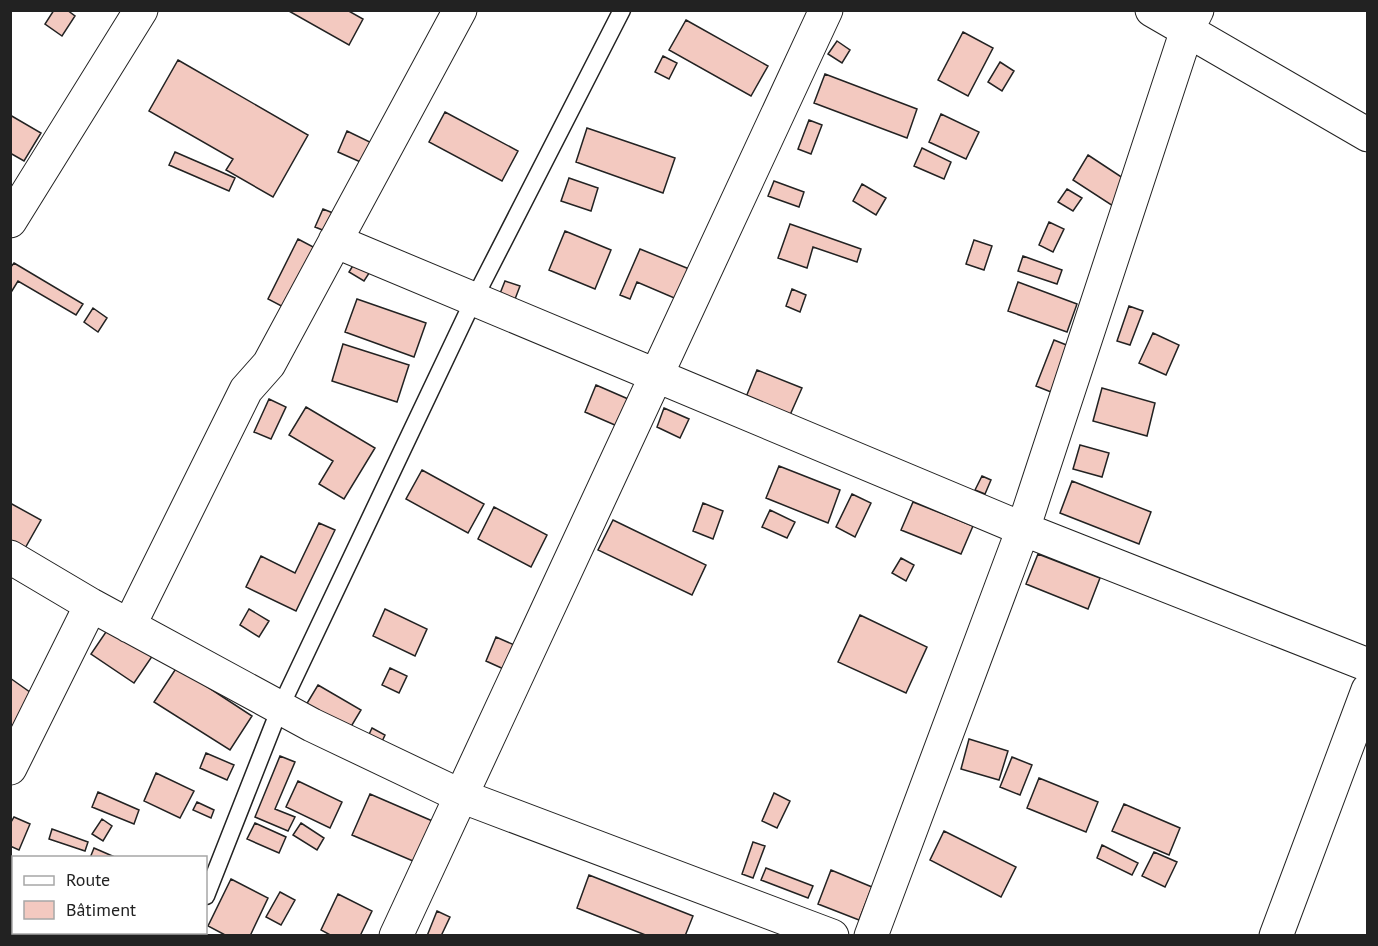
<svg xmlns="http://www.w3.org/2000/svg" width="1378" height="946" font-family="'PT Sans',sans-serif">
	<rect width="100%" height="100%" fill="#fff"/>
	<path fill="#f3c9c0" stroke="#222" stroke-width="1.5" d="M 54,10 L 67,10 L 75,16 L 62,36 L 45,24 Z
		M 287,10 L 347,10 L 363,19 L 349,45 Z
		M 686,20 L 768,66 L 751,96 L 669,50 Z
		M 963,32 L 993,48 L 968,96 L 938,80 Z
		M 837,41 L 850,50 L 842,63 L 828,54 Z
		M 663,56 L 677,63 L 669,79 L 655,72 Z
		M 178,60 L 308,135 L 273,197 L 226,170 L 233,159 L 149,111 Z
		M 1000,62 L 1014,71 L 1002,91 L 988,82 Z
		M 825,74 L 917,109 L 907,138 L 814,103 Z
		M 445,112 L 518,151 L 502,181 L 429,142 Z
		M 941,114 L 979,132 L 966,159 L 929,142 Z
		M 10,115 L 41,133 L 24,161 L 10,153 Z
		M 809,120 L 822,125 L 811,154 L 798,149 Z
		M 587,128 L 675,158 L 663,193 L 576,162 Z
		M 347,131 L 374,144 L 365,164 L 338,152 Z
		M 922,148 L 951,162 L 944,179 L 914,166 Z
		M 175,152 L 235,178 L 229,191 L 169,165 Z
		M 1088,155 L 1129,182 L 1113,206 L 1073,180 Z
		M 569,178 L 598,188 L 591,211 L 561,201 Z
		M 774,181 L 804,192 L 799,207 L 768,196 Z
		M 862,184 L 886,198 L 876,215 L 853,201 Z
		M 1067,189 L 1082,198 L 1073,211 L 1058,202 Z
		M 323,209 L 338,215 L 330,233 L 315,227 Z
		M 1049,222 L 1064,229 L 1053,252 L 1039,245 Z
		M 790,224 L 861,249 L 857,262 L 813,247 L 807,268 L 778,258 Z
		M 565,231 L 611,250 L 595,289 L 549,270 Z
		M 298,239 L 319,250 L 289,310 L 268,299 Z
		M 974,240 L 992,246 L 984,270 L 966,264 Z
		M 640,249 L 699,273 L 686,303 L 637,282 L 630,299 L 620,295 Z
		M 360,254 L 375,264 L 364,281 L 349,272 Z
		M 1023,256 L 1062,270 L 1057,284 L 1018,271 Z
		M 14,263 L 83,304 L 76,315 L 18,281 L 10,294 L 10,268 Z
		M 505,281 L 520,286 L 512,307 L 497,301 Z
		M 1018,282 L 1077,304 L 1067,332 L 1008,311 Z
		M 792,289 L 806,295 L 800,312 L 786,306 Z
		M 357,299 L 426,323 L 414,357 L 345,332 Z
		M 1129,306 L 1143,311 L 1130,345 L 1117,341 Z
		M 93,308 L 107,318 L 98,332 L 84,322 Z
		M 1153,333 L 1179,345 L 1166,375 L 1139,363 Z
		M 1054,340 L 1069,346 L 1051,392 L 1036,386 Z
		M 343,344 L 409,365 L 397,402 L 332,381 Z
		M 757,370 L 802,388 L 790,415 L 746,397 Z
		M 596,385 L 635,402 L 624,429 L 585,412 Z
		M 1102,388 L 1155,403 L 1147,436 L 1093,421 Z
		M 269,399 L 286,407 L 271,439 L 254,432 Z
		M 306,407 L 375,448 L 344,499 L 319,484 L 333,461 L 289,435 Z
		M 664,408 L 689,419 L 680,438 L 657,427 Z
		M 1080,445 L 1109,453 L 1102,477 L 1073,469 Z
		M 779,466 L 840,490 L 828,523 L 766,498 Z
		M 422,470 L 484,504 L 468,533 L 406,499 Z
		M 982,476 L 991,480 L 985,494 L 975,490 Z
		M 1072,481 L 1151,512 L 1139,544 L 1060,513 Z
		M 852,494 L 871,503 L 855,537 L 836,527 Z
		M 913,502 L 973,526 L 961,554 L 901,530 Z
		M 10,503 L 41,520 L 24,550 L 10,542 Z
		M 703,503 L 723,511 L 713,539 L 693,531 Z
		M 494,507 L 547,535 L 531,567 L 478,539 Z
		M 770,510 L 795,522 L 787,538 L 762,527 Z
		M 613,520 L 706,565 L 692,595 L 598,550 Z
		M 319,523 L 335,530 L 296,611 L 246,587 L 261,556 L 295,573 Z
		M 1038,554 L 1100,578 L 1088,609 L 1026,584 Z
		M 901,558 L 914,565 L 906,581 L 892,573 Z
		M 249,609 L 269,621 L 259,637 L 240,625 Z
		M 385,609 L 427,629 L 415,656 L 373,636 Z
		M 860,615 L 927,647 L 906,693 L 838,662 Z
		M 110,626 L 153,655 L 134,683 L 91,654 Z
		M 496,637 L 519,647 L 508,671 L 486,661 Z
		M 177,667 L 252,716 L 230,750 L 154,702 Z
		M 390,668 L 407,676 L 399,693 L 382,685 Z
		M 10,678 L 34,695 L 10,739 Z
		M 318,685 L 361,710 L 349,730 L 306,705 Z
		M 372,728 L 385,735 L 379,748 L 366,741 Z
		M 969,739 L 1008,751 L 999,780 L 961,769 Z
		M 206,753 L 234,765 L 227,780 L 200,768 Z
		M 280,756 L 295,762 L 275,809 L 295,817 L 288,831 L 255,817 Z
		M 1012,757 L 1032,765 L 1020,795 L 1000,787 Z
		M 156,773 L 194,791 L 180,818 L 144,801 Z
		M 1039,778 L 1098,802 L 1086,832 L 1027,808 Z
		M 298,781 L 342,802 L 330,828 L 286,807 Z
		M 98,792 L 139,810 L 134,824 L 92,807 Z
		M 774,793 L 790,801 L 777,828 L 762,821 Z
		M 370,794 L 437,823 L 420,864 L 352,835 Z
		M 197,802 L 214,810 L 211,818 L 193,810 Z
		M 1124,804 L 1180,828 L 1169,855 L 1112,831 Z
		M 14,817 L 30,824 L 19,850 L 10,846 L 10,824 Z
		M 102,819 L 112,826 L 103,841 L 92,834 Z
		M 255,823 L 286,837 L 279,853 L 247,839 Z
		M 301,823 L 324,838 L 317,850 L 293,835 Z
		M 52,829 L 88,842 L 85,851 L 49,839 Z
		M 944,831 L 1016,867 L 1001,897 L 930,860 Z
		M 753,842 L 765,846 L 753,878 L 742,874 Z
		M 1102,845 L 1138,863 L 1132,875 L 1097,858 Z
		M 94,848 L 117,858 L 90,858 Z
		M 1154,852 L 1177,862 L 1165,887 L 1142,876 Z
		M 766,868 L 813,886 L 808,898 L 761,880 Z
		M 831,870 L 872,887 L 859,920 L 818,904 Z
		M 589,875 L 693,916 L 685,936 L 648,936 L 577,908 Z
		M 231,879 L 268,898 L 250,936 L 227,936 L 208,926 Z
		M 280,892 L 295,900 L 281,925 L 266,917 Z
		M 338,894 L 372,911 L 360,936 L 332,936 L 321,930 Z
		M 437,911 L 450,917 L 441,936 L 427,936 Z"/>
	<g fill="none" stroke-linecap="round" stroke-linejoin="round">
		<defs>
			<path id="service" d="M 206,896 L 280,708 L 474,299 L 622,10
				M 189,936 L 191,932"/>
			<path id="minor" d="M 1152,10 L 1368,135
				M 10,221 L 141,10
				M 335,241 L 1023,529 L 1368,665
				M 10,557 L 91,605 L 312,725 L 461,796 L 832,936
				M 129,626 L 246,390 L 269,364 L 460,10
				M 10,768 L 91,605
				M 396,936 L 826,10
				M 871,936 L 1023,529 L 1187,30 L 1197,10
				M 1276,936 L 1368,690"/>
		</defs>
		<use href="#service" stroke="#222" stroke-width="19"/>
		<use href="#minor" stroke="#222" stroke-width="35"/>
		<use href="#service" stroke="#fff" stroke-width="16"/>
		<use href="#minor" stroke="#fff" stroke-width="33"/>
	</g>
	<rect width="1378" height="946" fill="none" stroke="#222222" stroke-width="24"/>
	<rect x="12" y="856" width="195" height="78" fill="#ffffff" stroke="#a7a7a7" stroke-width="1.5"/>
	<rect x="24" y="876" width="30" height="9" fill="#ffffff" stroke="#a7a7a7" stroke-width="1.5"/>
	<text x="66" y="886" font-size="18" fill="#222222">Route</text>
	<rect x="24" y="901" width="30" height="18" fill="#f3c9c0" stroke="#a7a7a7" stroke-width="1.5"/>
	<text x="66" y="916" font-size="18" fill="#222222">Bâtiment</text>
</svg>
